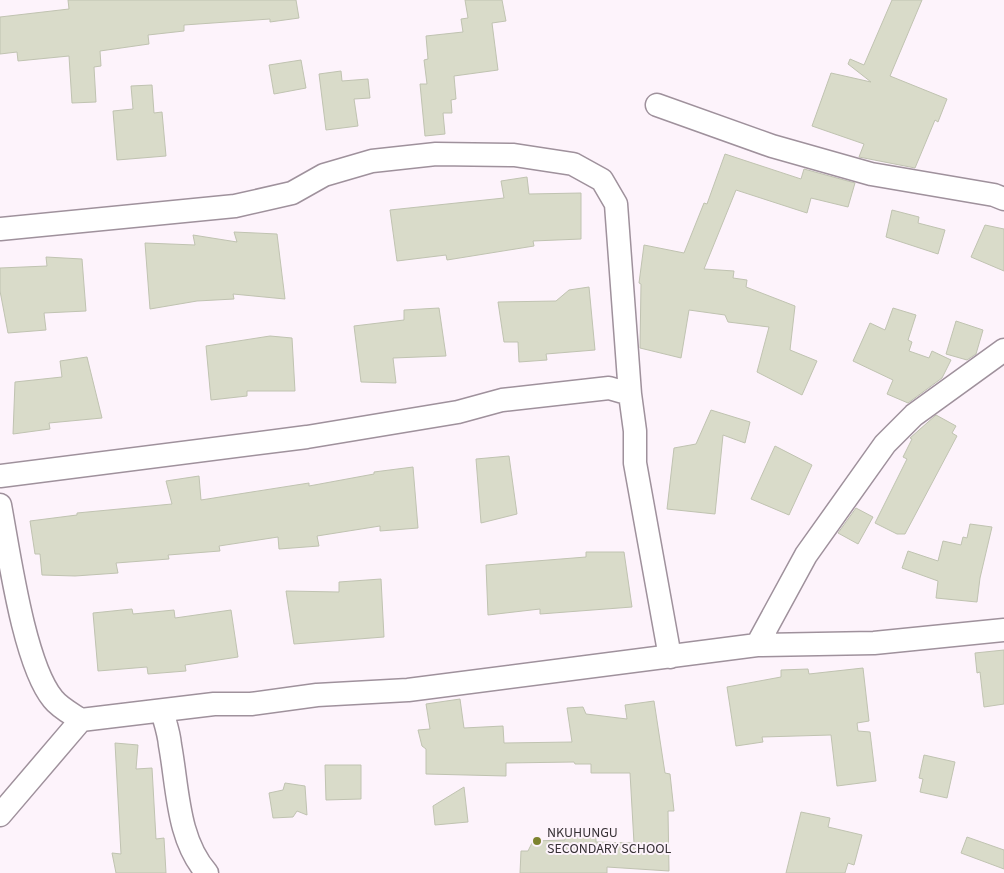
<svg xmlns="http://www.w3.org/2000/svg" width="1004" height="873" font-family="'Source Sans 3',sans-serif">
	<rect width="100%" height="100%" fill="#fdf3fb"/>
	<path fill="#d9dbc9" stroke="#c0c3b1" d="M 68,0 L 296,0 L 299,18 L 270,22 L 270,19 L 184,25 L 184,31 L 148,35 L 149,44 L 100,51 L 101,66 L 94,67 L 96,102 L 72,103 L 69,56 L 18,61 L 17,52 L 0,54 L 0,17 L 69,9 Z
		M 465,0 L 502,0 L 506,21 L 492,23 L 498,70 L 454,76 L 456,99 L 451,100 L 452,113 L 443,113 L 445,134 L 425,136 L 420,84 L 427,84 L 424,60 L 428,59 L 426,36 L 463,32 L 461,19 L 468,18 Z
		M 892,0 L 922,0 L 890,76 L 947,99 L 938,122 L 935,120 L 915,168 L 859,157 L 864,144 L 812,126 L 831,73 L 871,82 L 848,64 L 850,59 L 864,65 Z
		M 301,60 L 306,88 L 274,94 L 269,65 Z
		M 341,71 L 342,81 L 368,79 L 370,98 L 354,99 L 358,126 L 326,130 L 319,74 Z
		M 152,85 L 154,113 L 162,112 L 166,156 L 117,160 L 113,111 L 133,109 L 131,86 Z
		M 725,154 L 801,179 L 804,169 L 855,183 L 848,207 L 811,198 L 807,213 L 736,190 L 704,269 L 734,271 L 733,278 L 747,280 L 746,287 L 795,306 L 790,350 L 817,361 L 802,395 L 757,372 L 769,327 L 728,322 L 725,315 L 689,310 L 681,358 L 640,348 L 641,284 L 639,283 L 644,245 L 684,253 L 704,203 L 707,204 Z
		M 527,177 L 529,194 L 581,193 L 581,239 L 533,241 L 534,246 L 447,260 L 446,255 L 397,261 L 390,210 L 504,198 L 501,181 Z
		M 892,210 L 919,217 L 918,223 L 945,230 L 938,254 L 886,237 Z
		M 985,225 L 1004,229 L 1004,271 L 971,257 Z
		M 234,232 L 277,234 L 285,299 L 233,294 L 234,299 L 197,301 L 150,309 L 145,243 L 195,245 L 193,235 L 237,242 Z
		M 46,257 L 82,259 L 86,311 L 44,313 L 46,330 L 8,333 L 0,291 L 0,268 L 47,266 Z
		M 589,287 L 595,350 L 546,354 L 547,360 L 519,362 L 518,342 L 504,342 L 498,302 L 556,301 L 569,290 Z
		M 439,308 L 446,356 L 393,358 L 396,383 L 361,382 L 354,326 L 404,320 L 404,310 Z
		M 893,308 L 916,315 L 908,340 L 912,342 L 909,351 L 929,358 L 932,351 L 951,360 L 942,378 L 908,403 L 887,394 L 893,380 L 853,361 L 870,323 L 885,330 Z
		M 956,321 L 983,330 L 976,354 L 967,360 L 946,354 Z
		M 270,336 L 292,338 L 295,391 L 247,391 L 247,396 L 211,400 L 206,346 Z
		M 87,357 L 102,418 L 49,423 L 50,429 L 13,434 L 15,382 L 62,377 L 60,361 Z
		M 711,410 L 750,422 L 745,443 L 723,435 L 715,514 L 667,509 L 674,448 L 696,444 Z
		M 936,415 L 956,426 L 952,433 L 957,436 L 905,534 L 897,534 L 875,523 L 907,459 L 903,457 L 912,439 L 910,438 Z
		M 775,446 L 812,465 L 789,515 L 751,499 Z
		M 509,456 L 517,514 L 481,523 L 476,459 Z
		M 413,467 L 418,528 L 380,531 L 380,526 L 317,536 L 319,546 L 279,549 L 278,537 L 219,546 L 220,551 L 168,555 L 169,559 L 116,563 L 118,573 L 75,576 L 42,575 L 40,554 L 35,554 L 30,521 L 77,515 L 77,513 L 172,504 L 166,481 L 199,476 L 201,500 L 309,483 L 309,486 L 374,474 L 374,472 Z
		M 856,508 L 873,517 L 858,544 L 838,533 Z
		M 970,524 L 992,527 L 980,578 L 977,602 L 936,598 L 938,581 L 902,568 L 908,551 L 938,561 L 943,541 L 961,545 L 963,537 L 967,538 Z
		M 586,552 L 624,552 L 632,607 L 540,614 L 540,609 L 488,615 L 486,565 L 586,557 Z
		M 381,579 L 384,637 L 294,644 L 286,591 L 339,592 L 339,582 Z
		M 132,609 L 133,614 L 174,610 L 175,618 L 231,610 L 238,657 L 185,665 L 186,671 L 148,674 L 147,667 L 98,671 L 93,613 Z
		M 1004,650 L 1004,704 L 984,707 L 980,672 L 977,673 L 975,653 Z
		M 863,668 L 869,721 L 857,723 L 858,731 L 870,732 L 876,781 L 837,786 L 831,735 L 762,737 L 763,742 L 736,746 L 727,687 L 781,677 L 781,670 L 808,669 L 809,674 Z
		M 460,699 L 464,728 L 503,726 L 504,743 L 572,742 L 567,708 L 583,707 L 586,714 L 627,719 L 625,705 L 654,701 L 665,773 L 670,774 L 674,811 L 668,811 L 669,871 L 607,867 L 607,873 L 520,873 L 521,851 L 528,851 L 533,841 L 565,840 L 565,835 L 596,833 L 596,842 L 634,843 L 630,773 L 591,773 L 591,764 L 575,764 L 574,762 L 506,763 L 506,776 L 426,774 L 426,749 L 422,746 L 418,730 L 430,729 L 426,704 Z
		M 115,743 L 138,745 L 136,769 L 152,768 L 156,839 L 164,838 L 166,873 L 116,873 L 112,853 L 121,854 Z
		M 924,755 L 955,762 L 947,798 L 920,792 L 923,779 L 919,778 Z
		M 325,765 L 361,765 L 361,799 L 326,800 Z
		M 285,783 L 305,786 L 307,815 L 297,811 L 293,817 L 273,818 L 269,793 L 283,790 Z
		M 464,787 L 468,822 L 435,825 L 433,806 Z
		M 801,812 L 830,818 L 828,827 L 862,835 L 854,865 L 848,863 L 845,873 L 786,873 Z
		M 967,837 L 1004,850 L 1004,869 L 961,853 Z"/>
	<g fill="none" stroke-linecap="round" stroke-linejoin="round">
		<defs>
			<path id="street" d="M 657,105 L 772,146 L 871,174 L 994,195 L 1004,199
				M 0,229 L 235,206 L 292,193 L 324,175 L 372,161 L 436,154 L 514,155 L 573,164 L 602,180 L 616,204 L 630,394
				M 0,476 L 307,437 L 458,412 L 502,400 L 609,388 L 630,394 L 635,431 L 635,463 L 670,657
				M 0,505 C 9,553 24,664 53,699 C 60,708 72,714 81,720 L 214,704 L 251,704 L 317,695 L 408,690 L 757,645 L 874,643 L 1004,630
				M 757,645 L 806,555 L 885,444 L 914,415 L 1004,350
				M 162,711 C 165,722 169,733 170,745 C 178,788 177,839 207,873
				M 0,815 L 81,720"/>
		</defs>
		<use href="#street" stroke="#9f919c" stroke-width="25"/>
		<use href="#street" stroke="#fff" stroke-width="22"/>
	</g>
	<circle fill="#7d832e" stroke="#fdf3fb" stroke-width="2" cx="537" cy="841" r="5"/>
	<g text-anchor="middle" dominant-baseline="central" stroke-width="4" stroke-linejoin="round" paint-order="stroke">
		<g font-size="14" fill="#373136" stroke="#fdf3fb" text-anchor="start">
			<text x="547" y="833">NKUHUNGU<tspan x="547" dy="16">SECONDARY SCHOOL</tspan></text>
		</g>
	</g>
</svg>
